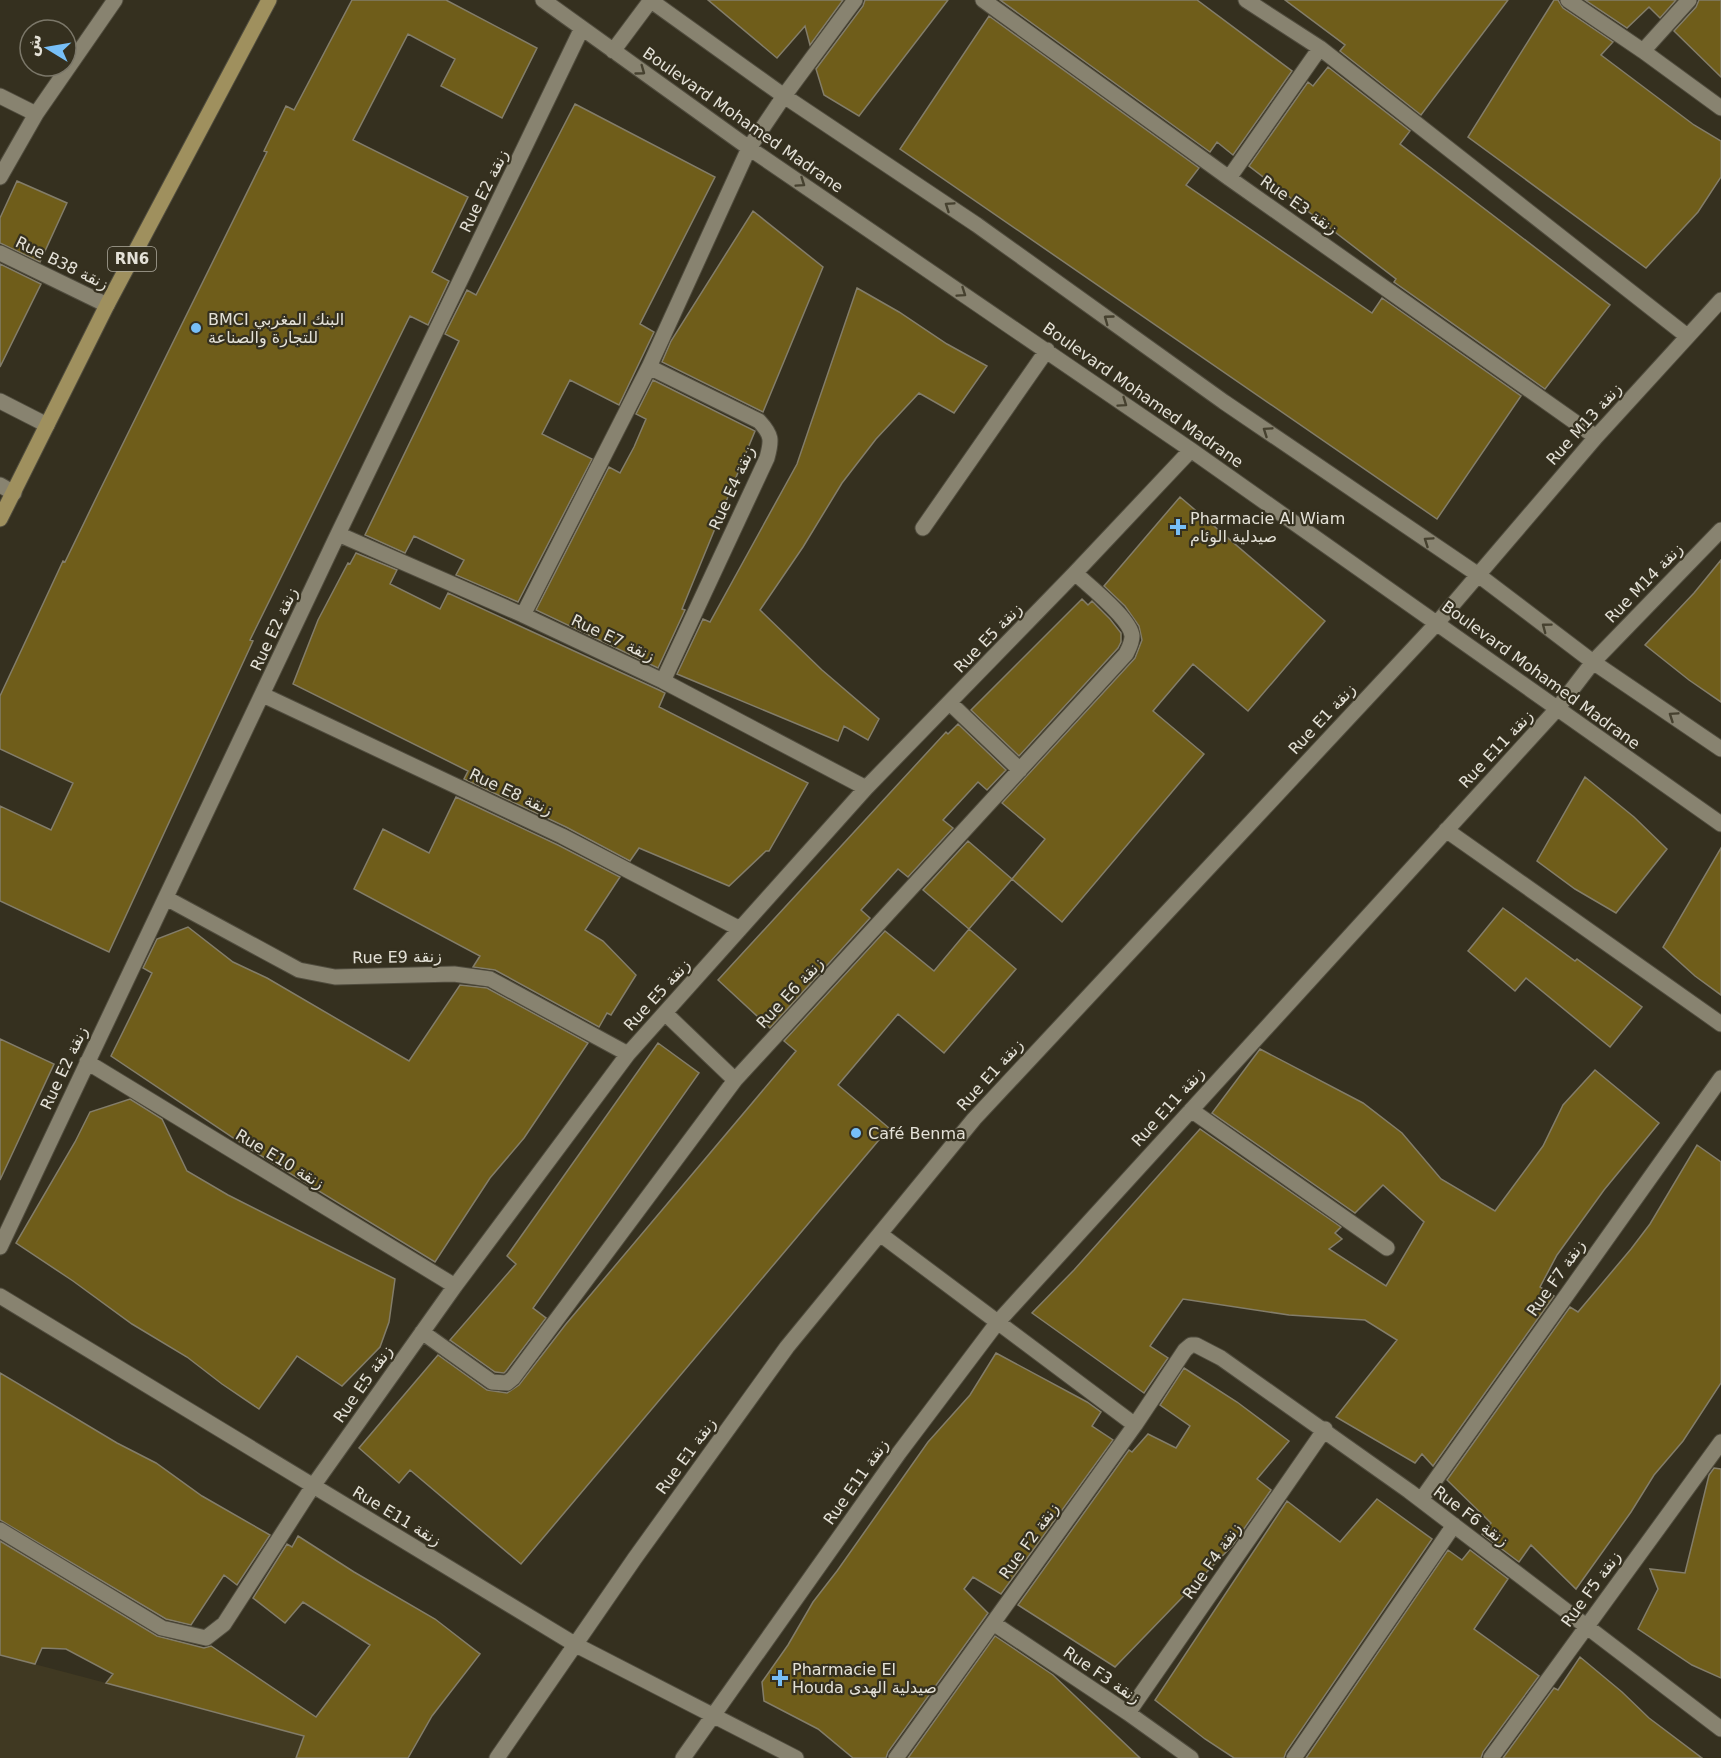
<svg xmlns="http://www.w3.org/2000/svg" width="1721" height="1758" font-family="'DejaVu Sans',Vazirmatn,sans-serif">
	<rect width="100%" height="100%" fill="#35301f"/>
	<path fill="#403922" d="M 0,1655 L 106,1683 L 304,1736 L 296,1758 L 0,1758 Z"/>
	<path fill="#6f5d1a" stroke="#837d6a" stroke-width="1.5" d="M 352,0 L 446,0 L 537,48 L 502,118 L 441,86 L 455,59 L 408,34 L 353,140 L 468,197 L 432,272 L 449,281 L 428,325 L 410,316 L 250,640 L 253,641 L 109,952 L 0,901 L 0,806 L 51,830 L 73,783 L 0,749 L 0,696 L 63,561 L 65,562 L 99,492 L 267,152 L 264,151 L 286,106 L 294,110 Z
		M 708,0 L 843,0 L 810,45 L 805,26 L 777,58 Z
		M 865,0 L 948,0 L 859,116 L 824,95 L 816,69 L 863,6 Z
		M 1000,0 L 1197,0 L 1292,71 L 1233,155 L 1217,142 L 1210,152 Z
		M 1285,0 L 1508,0 L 1421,115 L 1340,51 L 1345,45 Z
		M 1554,0 L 1558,0 L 1563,8 L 1613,42 L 1601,55 L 1694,125 L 1721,141 L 1721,177 L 1698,212 L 1646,268 L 1468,137 Z
		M 1585,0 L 1676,0 L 1660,18 L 1649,7 L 1627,28 Z
		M 1699,0 L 1721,0 L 1721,77 L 1674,31 L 1696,7 Z
		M 989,16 L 1199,168 L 1186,185 L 1372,313 L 1382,298 L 1521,396 L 1437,519 L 900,149 Z
		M 1328,67 L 1410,131 L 1400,144 L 1610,305 L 1545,389 L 1394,282 L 1396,279 L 1249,166 L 1308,82 L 1313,86 Z
		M 575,104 L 715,177 L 640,324 L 654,332 L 619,405 L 570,380 L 542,434 L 592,459 L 518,602 L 456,575 L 464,560 L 414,536 L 405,553 L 365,535 L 459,341 L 445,334 L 467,290 L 476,295 Z
		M 17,181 L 67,203 L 40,262 L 0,243 L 0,218 Z
		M 753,211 L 823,267 L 763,412 L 662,362 L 671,341 Z
		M 0,264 L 41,284 L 0,367 Z
		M 857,288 L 899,312 L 947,344 L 987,366 L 954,413 L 919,393 L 876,439 L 842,483 L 803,547 L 760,610 L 822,670 L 879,719 L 868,740 L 844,726 L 838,741 L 677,674 L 703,619 L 710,622 L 797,464 Z
		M 653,380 L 755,431 L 682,609 L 685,610 L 658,668 L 536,610 L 609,467 L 620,473 L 634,447 L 646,419 L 636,414 Z
		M 1180,497 L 1325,621 L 1248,711 L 1193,664 L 1153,711 L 1204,754 L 1062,922 L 1012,879 L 1045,839 L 1002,803 L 1135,658 L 1142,640 L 1139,626 L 1125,606 L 1104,586 Z
		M 356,553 L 397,570 L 390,584 L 440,609 L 448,593 L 659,690 L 665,693 L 659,707 L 808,783 L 769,851 L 766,851 L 729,886 L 639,848 L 630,861 L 566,827 L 464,779 L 468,771 L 293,684 L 318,620 L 348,563 L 350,564 Z
		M 1721,560 L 1721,702 L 1689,680 L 1645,645 L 1694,593 Z
		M 1082,599 L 1088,605 L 1092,601 L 1110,619 L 1121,633 L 1121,642 L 1118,648 L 1019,756 L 971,710 Z
		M 958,724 L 1006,770 L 987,790 L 978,782 L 943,820 L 953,828 L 908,877 L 898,869 L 861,910 L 870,918 L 770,1028 L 718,980 L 946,732 L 948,734 Z
		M 1585,777 L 1634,817 L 1667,849 L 1616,913 L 1575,889 L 1537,861 Z
		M 456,797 L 558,845 L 620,877 L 585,930 L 603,941 L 636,975 L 611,1015 L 607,1013 L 599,1027 L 495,970 L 473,967 L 480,956 L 354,889 L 383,829 L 429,853 Z
		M 968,841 L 1012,879 L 969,929 L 923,890 Z
		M 1721,848 L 1721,995 L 1695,976 L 1663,947 Z
		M 1503,908 L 1575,961 L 1577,959 L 1642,1007 L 1610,1047 L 1526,978 L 1515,991 L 1468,951 Z
		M 188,927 L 233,962 L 267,978 L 409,1061 L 460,985 L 487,988 L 588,1043 L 524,1138 L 490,1178 L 435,1262 L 250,1149 L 111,1056 L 152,973 L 143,968 L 157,939 Z
		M 969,929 L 1016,969 L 944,1053 L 898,1014 L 838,1085 L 889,1128 L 521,1564 L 410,1470 L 399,1483 L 359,1448 L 438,1355 L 487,1390 L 507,1393 L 519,1385 L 566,1324 L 796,1051 L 784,1041 L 885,931 L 934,971 Z
		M 0,1039 L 54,1064 L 0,1180 Z
		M 658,1043 L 699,1073 L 533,1308 L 546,1318 L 506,1371 L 504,1373 L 495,1372 L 450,1340 L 516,1264 L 507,1256 Z
		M 1260,1049 L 1363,1103 L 1402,1133 L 1441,1179 L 1495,1211 L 1543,1146 L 1563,1105 L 1595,1070 L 1659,1123 L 1604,1190 L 1557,1255 L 1540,1287 L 1554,1296 L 1433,1466 L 1422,1454 L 1415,1463 L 1336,1417 L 1397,1340 L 1365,1320 L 1289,1315 L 1183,1299 L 1150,1346 L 1168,1358 L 1144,1393 L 1032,1313 L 1074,1270 L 1200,1129 L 1341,1227 L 1335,1233 L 1342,1239 L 1329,1249 L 1386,1286 L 1424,1222 L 1383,1185 L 1355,1213 L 1212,1113 Z
		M 130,1099 L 162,1119 L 187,1171 L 228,1195 L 395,1279 L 389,1322 L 380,1347 L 342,1386 L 297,1356 L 259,1409 L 222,1384 L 187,1357 L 132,1324 L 73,1281 L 16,1243 L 75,1142 L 90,1112 Z
		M 1697,1145 L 1721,1162 L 1721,1383 L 1683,1441 L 1654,1475 L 1631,1512 L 1576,1589 L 1531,1545 L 1519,1562 L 1482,1534 L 1491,1523 L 1447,1480 L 1570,1307 L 1578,1312 L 1631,1249 L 1650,1224 Z
		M 996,1353 L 1087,1402 L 1101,1412 L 1092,1426 L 1113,1440 L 1001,1594 L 973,1577 L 964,1589 L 988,1613 L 888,1752 L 886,1758 L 853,1758 L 818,1729 L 764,1701 L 762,1682 L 788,1645 L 813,1602 L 837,1571 L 928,1442 L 970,1395 Z
		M 1184,1368 L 1237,1402 L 1289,1441 L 1257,1479 L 1271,1490 L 1232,1546 L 1115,1667 L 1018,1605 L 1129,1450 L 1132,1452 L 1148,1434 L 1176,1448 L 1190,1426 L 1160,1405 Z
		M 0,1373 L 117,1443 L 156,1463 L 202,1496 L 270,1535 L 237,1585 L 224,1575 L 191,1625 L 166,1619 L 0,1520 Z
		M 1714,1468 L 1721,1469 L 1721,1678 L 1692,1665 L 1638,1629 L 1658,1589 L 1650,1569 L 1685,1573 L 1709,1475 Z
		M 1377,1499 L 1432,1539 L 1286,1752 L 1284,1758 L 1234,1758 L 1205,1739 L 1155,1700 L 1287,1501 L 1340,1542 Z
		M 298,1536 L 354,1572 L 435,1619 L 480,1654 L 432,1716 L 408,1758 L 296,1758 L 304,1736 L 106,1683 L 113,1674 L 66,1649 L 42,1648 L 35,1664 L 0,1655 L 0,1541 L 157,1636 L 204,1648 L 211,1646 L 316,1717 L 370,1645 L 303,1602 L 285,1623 L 253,1598 L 287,1544 L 292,1547 Z
		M 1448,1550 L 1462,1560 L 1470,1550 L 1508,1579 L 1474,1629 L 1539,1676 L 1483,1752 L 1481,1758 L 1306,1758 Z
		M 995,1636 L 1053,1675 L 1140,1758 L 908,1758 Z
		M 1580,1657 L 1622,1692 L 1649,1718 L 1702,1758 L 1503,1758 L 1554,1688 L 1558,1690 Z"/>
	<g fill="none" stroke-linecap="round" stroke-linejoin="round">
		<defs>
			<path id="minor" d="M 543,0 L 749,148 L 1191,450 L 1721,824
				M 650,0 L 784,96 L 977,225 L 1224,402 L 1477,574 L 1593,662 L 1721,749
				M 983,0 L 1229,178 L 1596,437
				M 1246,0 L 1320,48 L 1687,336
				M 1568,0 L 1643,51 L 1721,108
				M 613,51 L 651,0
				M 1643,51 L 1689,0
				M 0,96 L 36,114
				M 0,177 L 36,114 L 115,0
				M 1229,178 L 1320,48
				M 0,253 L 107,305
				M 649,367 L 759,421 C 772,435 772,440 767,458 L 663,681
				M 0,401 L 47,425
				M 0,485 L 14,493
				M 923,528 L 1047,350
				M 338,534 L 523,615 L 663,681 L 866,788
				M 523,615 L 649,367 L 749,148 L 784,96 L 855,0
				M 263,695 L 562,836 L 740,929
				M 950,703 L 1020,770
				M 1446,830 L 1721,1024
				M 166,898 L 299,970 L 335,977 L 454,974 L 490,979 L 628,1054
				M 665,1013 L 735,1080
				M 87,1062 L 455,1286
				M 1191,1110 L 1387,1248
				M 880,1234 L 1135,1425
				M 0,1247 L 338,534 L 582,28
				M 0,1296 L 576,1645 L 796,1758
				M 422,1332 L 492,1382 L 507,1383 L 513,1378 L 735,1080 L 1126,654 C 1129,648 1132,643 1132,636 C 1131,619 1089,586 1075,573
				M 1421,1500 L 1721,1078
				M 0,1530 L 162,1628 L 206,1638 L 224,1624 L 313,1486 L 455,1286 L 628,1054 L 866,788 L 1075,573 L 1191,450
				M 993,1623 L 1128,1713 L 1191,1758
				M 1128,1713 L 1325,1429
				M 497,1758 L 635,1558 L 787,1347 L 974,1119 L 1437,623 L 1596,437 L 1721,300
				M 683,1758 L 899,1453 L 997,1323 L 1557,709 L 1593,662 L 1721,530
				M 896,1758 L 1135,1425 L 1185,1350 L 1191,1345 L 1196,1345 L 1221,1358 L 1409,1491 L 1721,1729
				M 1294,1758 L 1454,1525
				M 1491,1758 L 1721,1442"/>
			<path id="major" d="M 0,519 L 107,305 L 269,0"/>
		</defs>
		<use href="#minor" stroke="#504c3e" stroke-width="17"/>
		<use href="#major" stroke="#504c3e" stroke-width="17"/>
		<use href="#minor" stroke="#888370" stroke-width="15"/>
		<use href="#major" stroke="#9f905e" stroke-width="15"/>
	</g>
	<defs><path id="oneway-chevron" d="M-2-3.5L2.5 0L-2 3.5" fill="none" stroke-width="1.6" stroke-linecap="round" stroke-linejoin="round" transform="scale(1.5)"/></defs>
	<g stroke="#46412f">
		<use href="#oneway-chevron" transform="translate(641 71) rotate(36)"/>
		<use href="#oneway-chevron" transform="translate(801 183) rotate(34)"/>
		<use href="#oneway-chevron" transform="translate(949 206) rotate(-146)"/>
		<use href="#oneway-chevron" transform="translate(962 293) rotate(34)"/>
		<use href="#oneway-chevron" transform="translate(1108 319) rotate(-144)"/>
		<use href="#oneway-chevron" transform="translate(1123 403) rotate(35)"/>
		<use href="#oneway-chevron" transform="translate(1267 431) rotate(-146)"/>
		<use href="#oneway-chevron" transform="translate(1428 541) rotate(-146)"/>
		<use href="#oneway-chevron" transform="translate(1546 627) rotate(-143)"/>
		<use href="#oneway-chevron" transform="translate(1673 716) rotate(-146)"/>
	</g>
	<g fill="#77bff7" stroke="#35301f" stroke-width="2">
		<circle cx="196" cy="328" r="6"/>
		<path d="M1175 518h6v6h6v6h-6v6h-6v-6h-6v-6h6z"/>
		<circle cx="856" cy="1133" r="6"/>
		<path d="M777 1669h6v6h6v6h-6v6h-6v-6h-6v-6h6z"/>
	</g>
	<g text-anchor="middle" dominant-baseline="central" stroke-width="4.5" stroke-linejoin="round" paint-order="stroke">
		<rect fill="#35301f" stroke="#b0aca0" stroke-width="1.5" x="108" y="247" width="48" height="24" rx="4.5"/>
		<g font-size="15" font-weight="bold" fill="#e4e1d7">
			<text x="132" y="259">RN6</text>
		</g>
		<g font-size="16" fill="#e4e1d7" stroke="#35301f">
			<text transform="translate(743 120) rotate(35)">Boulevard Mohamed Madrane</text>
			<text transform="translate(484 191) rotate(-64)">Rue E2 زنقة</text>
			<text transform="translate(1299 205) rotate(35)">Rue E3 زنقة</text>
			<text transform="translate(62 263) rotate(26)">Rue B38 زنقة</text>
			<text transform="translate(1143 395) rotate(35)">Boulevard Mohamed Madrane</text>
			<text transform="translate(1584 424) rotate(-48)">Rue M13 زنقة</text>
			<text transform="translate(732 488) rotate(-66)">Rue E4 زنقة</text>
			<text transform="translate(1644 583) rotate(-46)">Rue M14 زنقة</text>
			<text transform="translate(274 629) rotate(-65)">Rue E2 زنقة</text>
			<text transform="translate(613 638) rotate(25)">Rue E7 زنقة</text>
			<text transform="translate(988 638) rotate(-46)">Rue E5 زنقة</text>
			<text transform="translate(1541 675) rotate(36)">Boulevard Mohamed Madrane</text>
			<text transform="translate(1322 719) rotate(-47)">Rue E1 زنقة</text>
			<text transform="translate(1496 749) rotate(-47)">Rue E11 زنقة</text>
			<text transform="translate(511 792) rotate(25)">Rue E8 زنقة</text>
			<text transform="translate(397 957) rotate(-1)">Rue E9 زنقة</text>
			<text transform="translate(790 993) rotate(-47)">Rue E6 زنقة</text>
			<text transform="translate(657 995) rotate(-48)">Rue E5 زنقة</text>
			<text transform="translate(64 1068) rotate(-65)">Rue E2 زنقة</text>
			<text transform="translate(990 1075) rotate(-48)">Rue E1 زنقة</text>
			<text transform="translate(1168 1107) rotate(-48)">Rue E11 زنقة</text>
			<text transform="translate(280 1159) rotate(31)">Rue E10 زنقة</text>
			<text transform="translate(1556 1278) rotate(-55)">Rue F7 زنقة</text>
			<text transform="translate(363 1384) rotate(-55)">Rue E5 زنقة</text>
			<text transform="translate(686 1456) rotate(-54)">Rue E1 زنقة</text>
			<text transform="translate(856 1482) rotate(-55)">Rue E11 زنقة</text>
			<text transform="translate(397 1516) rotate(31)">Rue E11 زنقة</text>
			<text transform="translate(1471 1516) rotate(37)">Rue F6 زنقة</text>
			<text transform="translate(1029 1541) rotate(-54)">Rue F2 زنقة</text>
			<text transform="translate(1212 1561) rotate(-55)">Rue F4 زنقة</text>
			<text transform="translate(1591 1589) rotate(-54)">Rue F5 زنقة</text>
			<text transform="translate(1102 1675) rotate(34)">Rue F3 زنقة</text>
		</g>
		<g font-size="16" fill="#e4e1d7" stroke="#35301f" text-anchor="start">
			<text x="208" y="319">BMCI البنك المغربي<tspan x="208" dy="18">للتجارة والصناعة</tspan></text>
			<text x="1190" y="518">Pharmacie Al Wiam<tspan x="1190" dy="18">صيدلية الوئام</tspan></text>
			<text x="868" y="1133">Café Benma</text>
			<text x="792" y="1669">Pharmacie El<tspan x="792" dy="18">Houda صيدلية الهدى</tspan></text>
		</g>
	</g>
	<g transform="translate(48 48) rotate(281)"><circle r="28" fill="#35301f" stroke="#7b7769" stroke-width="1.5"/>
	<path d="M0-4.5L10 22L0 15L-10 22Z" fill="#77bff7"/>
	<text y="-9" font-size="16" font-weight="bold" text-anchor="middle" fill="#e4e1d7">ش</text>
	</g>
</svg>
